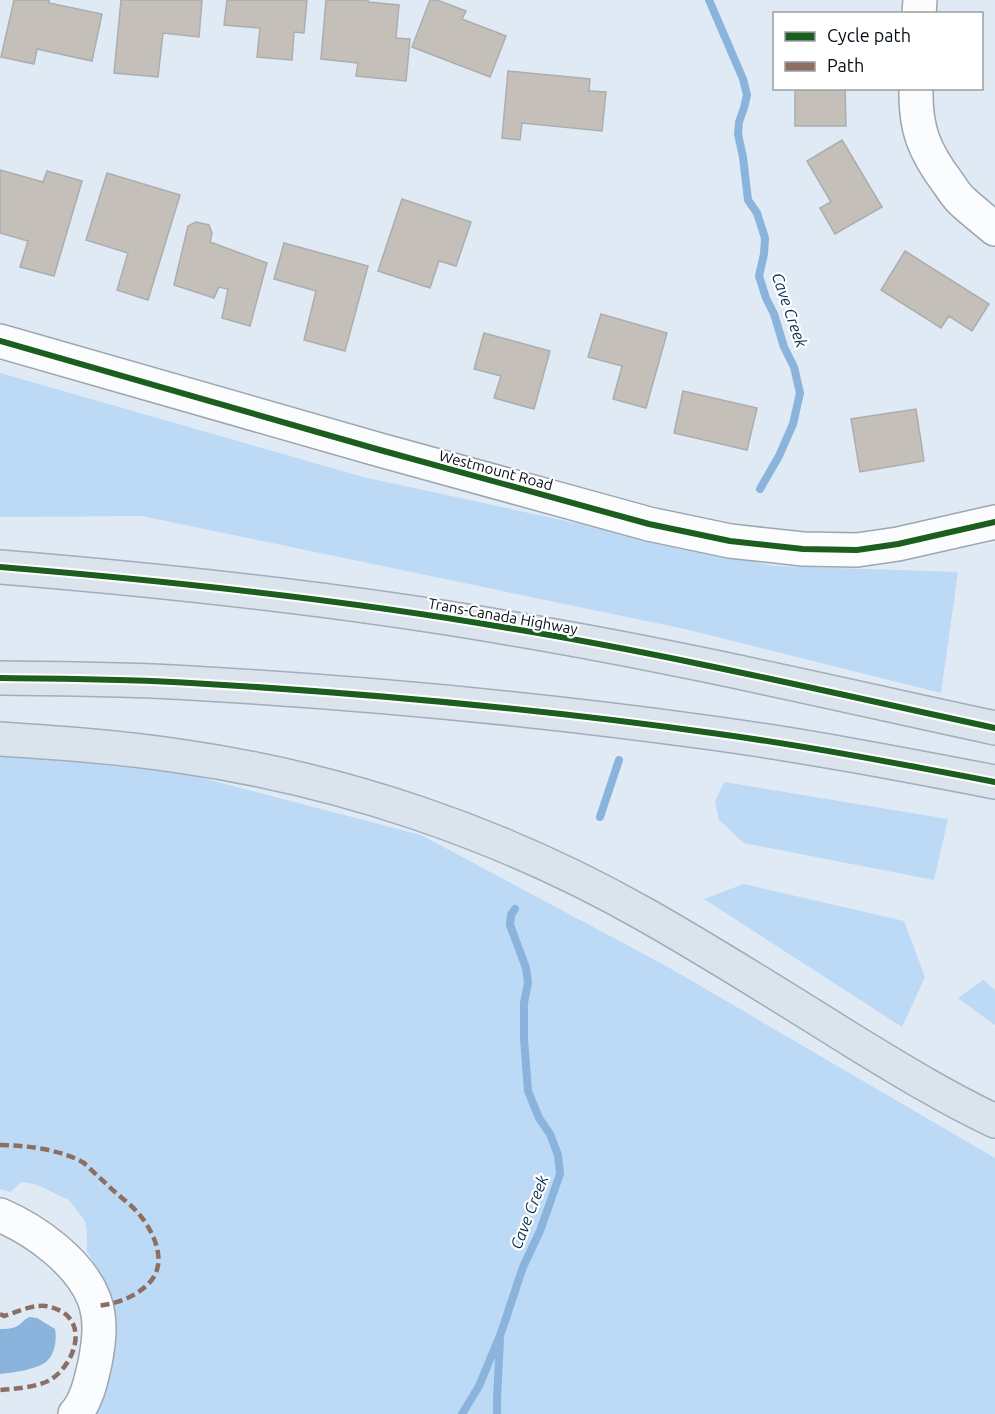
<svg xmlns="http://www.w3.org/2000/svg" width="995" height="1414" font-family="Ubuntu,sans-serif">
	<rect width="100%" height="100%" fill="#dfeaf5"/>
	<path fill="#bcd9f5" d="M 0,373 L 363,477 L 774,566 L 958,572 L 941,693 L 685,629 L 142,516 L 0,517 Z
		M 0,754 L 187,774 L 421,835 L 668,967 L 995,1158 L 995,1414 L 89,1414 L 112,1303 L 101,1273 L 87,1252 L 87,1230 L 85,1221 L 69,1200 L 35,1184 L 22,1182 L 10,1192 L 0,1189 Z
		M 724,782 L 948,819 L 934,880 L 744,843 L 719,820 L 715,802 Z
		M 744,884 L 904,921 L 925,977 L 902,1027 L 704,899 Z
		M 983,980 L 995,990 L 995,1025 L 958,998 Z"/>
	<path fill="#8ab4db" d="M 30,1317 L 37,1318 L 55,1329 C 57,1339 55,1354 47,1361 C 40,1369 11,1373 0,1374 L 0,1329 C 6,1329 14,1329 19,1325 C 23,1322 24,1319 30,1317 Z"/>
	<g fill="none" stroke-linecap="round" stroke-linejoin="round">
		<path stroke="#8ab4db" stroke-width="8" d="M 709,0 L 743,79 L 747,95 L 744,108 L 739,122 L 738,134 L 743,157 L 748,200 L 757,213 L 765,238 L 764,254 L 759,276 L 766,298 L 774,314 L 784,347 L 794,367 L 800,393 L 793,424 L 779,456 L 760,489
			M 600,817 L 619,760
			M 462,1414 L 479,1386 L 501,1333 L 523,1267 L 540,1231 L 560,1174 L 558,1155 L 550,1134 L 539,1118 L 528,1091 L 524,1038 L 524,1003 L 528,983 L 526,968 L 510,925 L 511,915 L 515,909
			M 497,1414 L 497,1399 L 500,1340"/>
	</g>
	<path fill="#c5bfb9" stroke="#acadae" stroke-width="1.5" d="M 14,0 L 49,0 L 49,3 L 102,14 L 92,61 L 37,49 L 34,64 L 1,57 Z
		M 121,0 L 202,0 L 199,37 L 163,33 L 158,77 L 114,73 Z
		M 227,0 L 307,0 L 304,33 L 294,32 L 292,60 L 257,57 L 260,28 L 224,25 Z
		M 326,0 L 368,0 L 368,2 L 399,5 L 396,38 L 410,39 L 406,81 L 356,76 L 358,63 L 321,59 Z
		M 430,0 L 437,0 L 466,11 L 462,19 L 506,36 L 490,77 L 412,47 Z
		M 508,71 L 590,79 L 589,91 L 606,92 L 602,131 L 522,123 L 520,140 L 502,138 Z
		M 795,88 L 845,88 L 846,126 L 795,126 Z
		M 842,140 L 882,207 L 835,234 L 820,208 L 831,202 L 807,161 Z
		M 0,170 L 43,182 L 47,171 L 82,181 L 54,276 L 20,267 L 28,241 L 0,233 Z
		M 107,173 L 180,195 L 148,300 L 117,290 L 128,253 L 86,240 Z
		M 402,199 L 471,222 L 456,266 L 439,261 L 430,288 L 378,271 Z
		M 196,222 L 209,225 L 212,233 L 210,242 L 267,263 L 250,326 L 222,318 L 228,289 L 219,287 L 214,298 L 174,285 L 188,226 Z
		M 284,243 L 368,266 L 345,351 L 304,340 L 316,291 L 274,279 Z
		M 905,251 L 989,304 L 972,331 L 949,316 L 941,328 L 881,290 Z
		M 601,314 L 667,333 L 646,408 L 613,399 L 622,366 L 588,357 Z
		M 484,333 L 550,351 L 534,409 L 494,398 L 501,376 L 474,369 Z
		M 683,391 L 757,408 L 747,450 L 674,433 Z
		M 916,409 L 924,461 L 860,472 L 851,419 Z"/>
	<g fill="none" stroke-linecap="round" stroke-linejoin="round">
		<defs>
			<path id="minor" d="M 919,14 L 920,0
				M 916,88 C 915,129 924,151 948,183 C 953,190 957,197 963,202 C 973,211 984,220 995,229
				M 0,1215 C 35,1230 80,1262 94,1299 C 102,1320 99,1342 95,1363 C 91,1380 87,1401 75,1414"/>
			<path id="tertiary" d="M 0,341 L 380,450 L 649,524 L 730,541 L 803,549 L 857,550 L 898,544 L 995,522"/>
			<path id="motorway" d="M 0,567 C 170,581 340,599 508,628 C 672,655 833,693 995,728
				M 0,678 C 64,679 128,679 191,683 C 366,693 539,709 712,733 C 807,746 901,764 995,782
				M 0,739 C 60,743 119,747 179,756 C 341,779 501,833 644,914 C 715,954 784,998 853,1041 C 899,1069 946,1098 995,1121"/>
		</defs>
		<use href="#minor" stroke="#9da6af" stroke-width="36"/>
		<use href="#tertiary" stroke="#9da6af" stroke-width="36"/>
		<use href="#motorway" stroke="#a0adba" stroke-width="36"/>
		<use href="#minor" stroke="#fafcfe" stroke-width="33"/>
		<use href="#tertiary" stroke="#fafcfe" stroke-width="33"/>
		<use href="#motorway" stroke="#dbe3ec" stroke-width="33"/>
		<path stroke="#8d6e63" stroke-width="4.5" stroke-dasharray="9 4.5" stroke-linecap="butt" d="M 0,1145 C 25,1145 63,1150 84,1163 C 97,1175 109,1187 122,1198 C 128,1203 134,1208 139,1214 C 154,1232 168,1262 150,1282 C 136,1297 117,1304 96,1306
			M 0,1314 L 4,1316 C 14,1313 29,1306 39,1306 C 48,1305 54,1308 61,1311 C 89,1327 72,1367 50,1380 C 38,1387 14,1389 0,1390"/>
		<defs>
			<path id="cycleway" d="M 0,341 L 380,450 L 649,524 L 730,541 L 803,549 L 857,550 L 898,544 L 995,522
				M 0,567 C 170,581 340,599 508,628 C 672,655 833,693 995,728
				M 0,678 C 64,679 128,679 191,683 C 366,693 539,709 712,733 C 807,746 901,764 995,782"/>
		</defs>
		<use href="#cycleway" stroke="#fff" stroke-width="10"/>
		<use href="#cycleway" stroke="#1b5e20" stroke-width="6"/>
	</g>
	<g text-anchor="middle" dominant-baseline="central" stroke-width="4.5" stroke-linejoin="round" paint-order="stroke">
		<g font-size="15" fill="#050d14" stroke="#fff">
			<text transform="translate(496 470) rotate(15)">Westmount Road</text>
			<text transform="translate(503 616) rotate(10)">Trans-Canada Highway</text>
		</g>
		<g font-size="16" font-style="italic" fill="#053052" stroke="#fff">
			<text transform="translate(790 310) rotate(71)">Cave Creek</text>
			<text transform="translate(529 1212) rotate(-69)">Cave Creek</text>
		</g>
	</g>
	<rect x="773" y="12" width="210" height="78" fill="#ffffff" stroke="#9b9ea1" stroke-width="1.5"/>
	<rect x="785" y="32" width="30" height="9" fill="#1b5e20" stroke="#9b9ea1" stroke-width="1.5"/>
	<text x="827" y="42" font-size="18" fill="#050d14">Cycle path</text>
	<rect x="785" y="62" width="30" height="9" fill="#8d6e63" stroke="#9b9ea1" stroke-width="1.5"/>
	<text x="827" y="72" font-size="18" fill="#050d14">Path</text>
</svg>
